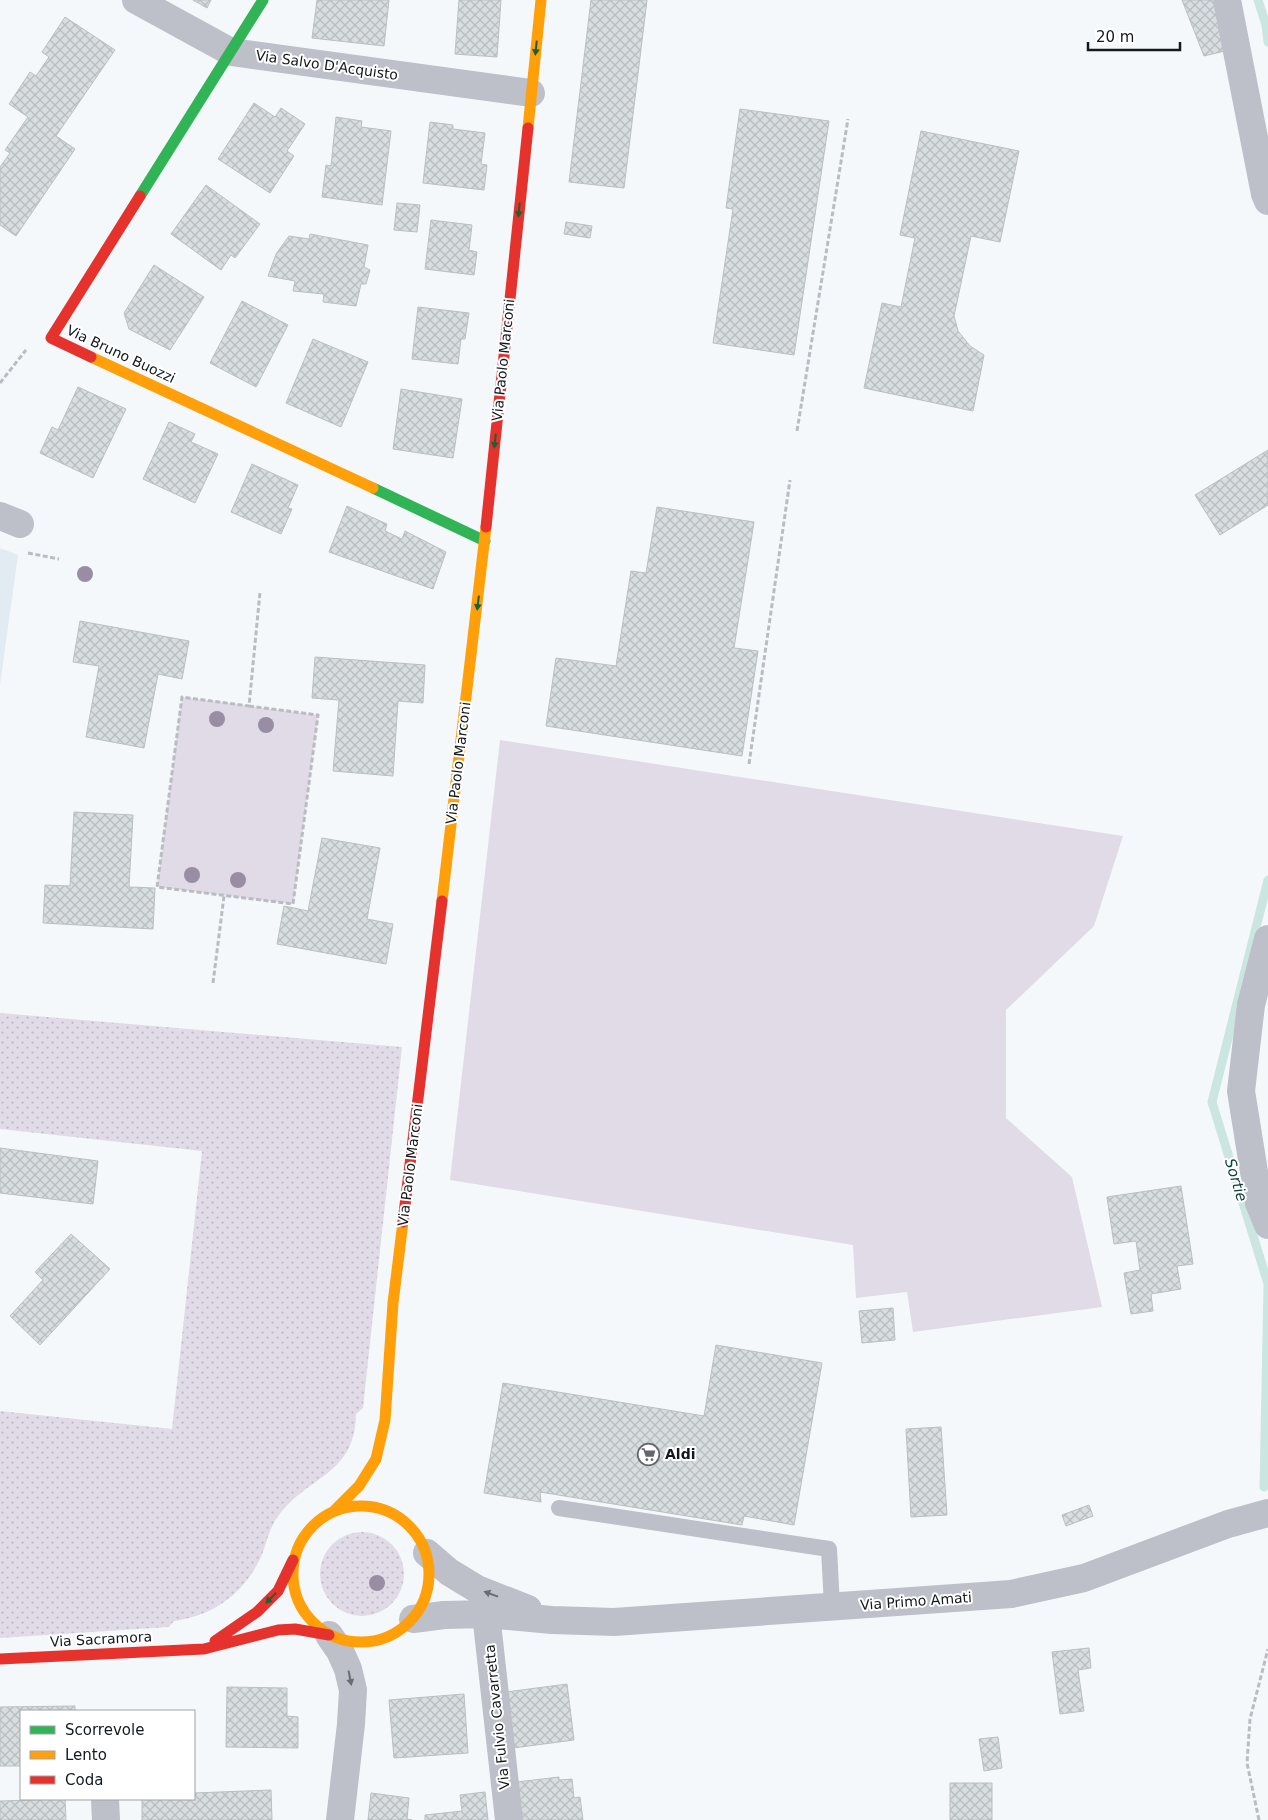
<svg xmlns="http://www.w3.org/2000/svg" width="1268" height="1820" font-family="'DejaVu Sans',sans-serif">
	<defs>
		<pattern id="grass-dots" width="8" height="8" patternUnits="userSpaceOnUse" patternTransform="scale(1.25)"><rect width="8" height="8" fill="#e0dbe7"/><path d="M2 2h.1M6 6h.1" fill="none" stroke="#bfbbc6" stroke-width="1.8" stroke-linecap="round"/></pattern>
		<pattern id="building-cross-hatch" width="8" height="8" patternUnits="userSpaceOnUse" patternTransform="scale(1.25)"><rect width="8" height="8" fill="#d8dde0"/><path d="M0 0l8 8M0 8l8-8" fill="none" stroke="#b8bdc0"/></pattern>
	</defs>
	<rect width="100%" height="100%" fill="#f5f8fb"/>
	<path fill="#e2ebf2" d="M 0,548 L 18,555 L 0,685 Z"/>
	<path fill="url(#grass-dots)" d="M 0,1013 L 402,1047 L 363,1408 L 356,1414 C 355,1475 309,1475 279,1515 C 269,1527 267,1543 261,1557 C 244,1593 214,1616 174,1621 L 169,1627 L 0,1638 L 0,1411 L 172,1429 L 202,1151 L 0,1129 Z
		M320 1574a42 42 0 1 1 84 0a42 42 0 1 1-84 0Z"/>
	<path fill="#e0dbe7" d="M 182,697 L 318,715 L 293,904 L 157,887 Z
		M 500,740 L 1123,836 L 1094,926 L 1006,1010 L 1006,1118 L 1072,1177 L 1102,1307 L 913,1332 L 907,1292 L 856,1298 L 853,1245 L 450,1180 Z"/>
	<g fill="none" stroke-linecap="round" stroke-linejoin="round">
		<path stroke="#cbe6e0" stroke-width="9" d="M 1258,0 L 1266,25 L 1268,42
			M 1264,1487 L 1268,1284 L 1212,1102 L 1268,880"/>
	</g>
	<path fill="url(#building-cross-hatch)" stroke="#babfc1" d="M 193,0 L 211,0 L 207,8 Z
		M 317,0 L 389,0 L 384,46 L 312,38 Z
		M 459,0 L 501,0 L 497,57 L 455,54 Z
		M 591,0 L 647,0 L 624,188 L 569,182 Z
		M 1182,0 L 1214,0 L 1229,50 L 1204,56 Z
		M 65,17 L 115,50 L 56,136 L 75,149 L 16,236 L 0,225 L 0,167 L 10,153 L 5,150 L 28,117 L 9,104 L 30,72 L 36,76 L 49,57 L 42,52 Z
		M 254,103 L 275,117 L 281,108 L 305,124 L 287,151 L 294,156 L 270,193 L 218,159 Z
		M 740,109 L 829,121 L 794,355 L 713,343 L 733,209 L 726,208 Z
		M 336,117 L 362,121 L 361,127 L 391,131 L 382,205 L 322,197 L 326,165 L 331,166 Z
		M 430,122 L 453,125 L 453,129 L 485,133 L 481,164 L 487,165 L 484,190 L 423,183 Z
		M 921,131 L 1019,151 L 1000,242 L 971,236 L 954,316 L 958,331 L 970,346 L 984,355 L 973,411 L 864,388 L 882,303 L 901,307 L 915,238 L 900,235 Z
		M 206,185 L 260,224 L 235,258 L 231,255 L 221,270 L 171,234 Z
		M 397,203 L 420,205 L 417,232 L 394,230 Z
		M 431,220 L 472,225 L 469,250 L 477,252 L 474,275 L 425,269 Z
		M 566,222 L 592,226 L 590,238 L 564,234 Z
		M 310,234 L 368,245 L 364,267 L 370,270 L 366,284 L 361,284 L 356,306 L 323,302 L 324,294 L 293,291 L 295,281 L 268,276 L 276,254 L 289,236 L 309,239 Z
		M 154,265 L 204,297 L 170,350 L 129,329 L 124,313 Z
		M 242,301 L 288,325 L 256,387 L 210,363 Z
		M 418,307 L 469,313 L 465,339 L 461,339 L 458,364 L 412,359 Z
		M 313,339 L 368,362 L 341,427 L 286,403 Z
		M 78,387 L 126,409 L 93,478 L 40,453 L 52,427 L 58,430 Z
		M 401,389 L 462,399 L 453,458 L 393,449 Z
		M 169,422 L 195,434 L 191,442 L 218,454 L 195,503 L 143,479 Z
		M 1268,450 L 1268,505 L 1220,535 L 1195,495 Z
		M 252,464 L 298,485 L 288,508 L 292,509 L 281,534 L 231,512 Z
		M 347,506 L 387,524 L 385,531 L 402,539 L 405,531 L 446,552 L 433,589 L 329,552 Z
		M 657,507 L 754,522 L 734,648 L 758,651 L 742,756 L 546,726 L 556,658 L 616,666 L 631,571 L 646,573 Z
		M 80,621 L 189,641 L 182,679 L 158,674 L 144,748 L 86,737 L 99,666 L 73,662 Z
		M 315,657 L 425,665 L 423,703 L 398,701 L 393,776 L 333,771 L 339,700 L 312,698 Z
		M 74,812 L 133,815 L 129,887 L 155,888 L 153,929 L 43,923 L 45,885 L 70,886 Z
		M 322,838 L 380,848 L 367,919 L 393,924 L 386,964 L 277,944 L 284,906 L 308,911 Z
		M 0,1148 L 98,1161 L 93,1204 L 0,1193 Z
		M 1181,1186 L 1193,1264 L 1177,1266 L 1181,1289 L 1151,1294 L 1153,1311 L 1131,1314 L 1124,1273 L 1140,1270 L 1136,1241 L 1114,1244 L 1107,1197 Z
		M 71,1234 L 110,1269 L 40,1345 L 10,1316 L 43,1280 L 35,1272 Z
		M 893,1308 L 895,1340 L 862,1343 L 859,1311 Z
		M 716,1345 L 822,1363 L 794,1525 L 744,1516 L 742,1525 L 540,1492 L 541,1502 L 484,1493 L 503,1383 L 704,1416 Z
		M 941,1427 L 947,1515 L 911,1517 L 906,1429 Z
		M 1089,1505 L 1093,1516 L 1066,1526 L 1062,1515 Z
		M 1089,1648 L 1091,1668 L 1078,1670 L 1084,1711 L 1060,1714 L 1052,1652 Z
		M 567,1684 L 574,1740 L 513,1748 L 506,1692 Z
		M 227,1687 L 287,1688 L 287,1716 L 298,1717 L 298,1748 L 226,1747 Z
		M 464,1694 L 468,1753 L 394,1758 L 389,1700 Z
		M 75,1706 L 75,1711 L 21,1711 L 21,1766 L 0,1766 L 0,1707 Z
		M 998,1737 L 1002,1768 L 984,1771 L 979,1739 Z
		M 559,1777 L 559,1780 L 572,1779 L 574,1798 L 580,1797 L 583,1820 L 522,1820 L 517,1782 Z
		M 950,1783 L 992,1783 L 992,1820 L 950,1820 Z
		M 271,1790 L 272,1820 L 142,1820 L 142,1799 L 194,1799 L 194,1793 Z
		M 485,1792 L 488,1820 L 425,1820 L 425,1815 L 462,1811 L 460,1795 Z
		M 371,1793 L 409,1798 L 407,1819 L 412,1820 L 368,1820 Z
		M 65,1799 L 66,1820 L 0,1820 L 0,1801 Z"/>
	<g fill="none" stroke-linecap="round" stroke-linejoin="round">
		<path stroke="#babcc2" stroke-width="3" stroke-dasharray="5 2.5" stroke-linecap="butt" d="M 0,383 L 26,350
			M 797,431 L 848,119
			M 28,553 L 59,559
			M 249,706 L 318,715 L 293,904 L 157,887 L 182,697 L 249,706 L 260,592
			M 749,764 L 790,480
			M 213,983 L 224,896
			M 1259,1820 L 1247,1763 L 1250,1719 L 1268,1649"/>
		<path stroke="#bdbfc9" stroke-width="16" d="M 559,1508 L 829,1549 L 832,1606"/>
		<path stroke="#bdbfc9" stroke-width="28" d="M 136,0 L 231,52 L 531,93
			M 1227,0 L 1265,194 L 1268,201
			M 0,516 L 20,524
			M 1268,939 L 1251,1005 L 1241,1091 L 1259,1203 L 1268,1225
			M 427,1553 L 449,1572 L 477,1589 L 528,1609
			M 486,1614 L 509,1820
			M 413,1619 L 444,1615 L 486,1614 L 552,1620 L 614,1622 L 1011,1594 L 1084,1578 L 1228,1524 L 1268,1513
			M 329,1635 L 340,1651 L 348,1669 L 353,1690 L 351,1724 L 340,1820
			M 105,1799 L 106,1820"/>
		<path stroke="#30b455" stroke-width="11" d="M 140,196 L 263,0
			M 373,488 L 485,541"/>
		<path stroke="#ff9f0a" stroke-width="11" d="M 528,128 L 541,0
			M 91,357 L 373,488
			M 442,901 L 486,527
			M293 1574a68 68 0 1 1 136 0a68 68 0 1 1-136 0Z
			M 335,1510 L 359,1486 L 376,1459 L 385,1420 L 393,1303 L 403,1222"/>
		<path stroke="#e5322d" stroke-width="11" d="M 91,357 L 51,338 L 140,196
			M 486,527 L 528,128
			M 403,1222 L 442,901
			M 215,1641 L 257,1612 L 278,1591 L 293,1560
			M 0,1659 L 204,1649 L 278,1630 L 295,1629 L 329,1635"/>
	</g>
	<g fill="#998da4">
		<circle cx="85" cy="574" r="8"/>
		<circle cx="217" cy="719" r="8"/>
		<circle cx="266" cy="725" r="8"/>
		<circle cx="192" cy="875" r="8"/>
		<circle cx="238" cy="880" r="8"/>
		<circle cx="377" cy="1583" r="8"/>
	</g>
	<defs><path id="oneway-solid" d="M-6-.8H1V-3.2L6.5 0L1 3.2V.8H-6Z" transform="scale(1.25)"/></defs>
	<g fill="#205f36">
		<use href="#oneway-solid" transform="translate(536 48) rotate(96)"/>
		<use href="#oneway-solid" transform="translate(519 210) rotate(96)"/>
		<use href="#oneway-solid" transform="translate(495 441) rotate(96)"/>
		<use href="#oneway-solid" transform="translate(478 603) rotate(97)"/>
		<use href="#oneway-solid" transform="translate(271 1598) rotate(135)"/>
	</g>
	<g fill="#686c73">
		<use href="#oneway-solid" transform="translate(491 1594) rotate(-160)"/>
		<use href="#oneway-solid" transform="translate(350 1678) rotate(79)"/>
	</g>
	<defs>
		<symbol id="supermarket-ring" viewBox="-11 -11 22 22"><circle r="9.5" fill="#fff" stroke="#62676b" stroke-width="1.5"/><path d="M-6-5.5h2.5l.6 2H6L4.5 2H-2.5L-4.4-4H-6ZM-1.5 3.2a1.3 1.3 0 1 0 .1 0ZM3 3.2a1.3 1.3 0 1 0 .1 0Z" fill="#62676b"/></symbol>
	</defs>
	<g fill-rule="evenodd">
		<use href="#supermarket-ring" x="636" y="1442" width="25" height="25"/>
	</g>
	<g text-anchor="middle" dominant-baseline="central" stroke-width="4" stroke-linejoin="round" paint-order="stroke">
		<g font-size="14" fill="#13191d" stroke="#fff">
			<text transform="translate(327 65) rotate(8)">Via Salvo D'Acquisto</text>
			<text transform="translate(121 354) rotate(25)">Via Bruno Buozzi</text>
			<text transform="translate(503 360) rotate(-84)">Via Paolo Marconi</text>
			<text transform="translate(458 763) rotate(-83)">Via Paolo Marconi</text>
			<text transform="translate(410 1165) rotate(-83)">Via Paolo Marconi</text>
			<text transform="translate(916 1601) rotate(-4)">Via Primo Amati</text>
			<text transform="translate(101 1639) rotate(-3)">Via Sacramora</text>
			<text transform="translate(497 1717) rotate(-96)">Via Fulvio Cavarretta</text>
		</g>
		<g font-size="14" font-weight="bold" fill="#13191d" stroke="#fff" text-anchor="start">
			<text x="665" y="1454">Aldi</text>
		</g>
		<g font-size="15" font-style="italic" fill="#0c4238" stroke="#fff">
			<text transform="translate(1236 1180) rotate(73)">Sortie</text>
		</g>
	</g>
	<rect x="20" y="1710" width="175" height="90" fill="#ffffff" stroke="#a1a3a5"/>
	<rect x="30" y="1726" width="25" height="8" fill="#30b455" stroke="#a1a3a5"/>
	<text x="65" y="1735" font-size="15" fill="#13191d">Scorrevole</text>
	<rect x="30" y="1751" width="25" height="8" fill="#ff9f0a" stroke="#a1a3a5"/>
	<text x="65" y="1760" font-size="15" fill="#13191d">Lento</text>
	<rect x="30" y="1776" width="25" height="8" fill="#e5322d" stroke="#a1a3a5"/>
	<text x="65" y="1785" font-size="15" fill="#13191d">Coda</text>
	<path d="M1088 42v8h92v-8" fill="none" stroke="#13191d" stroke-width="2.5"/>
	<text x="1096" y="42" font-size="15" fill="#13191d" stroke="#ffffff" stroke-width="4" paint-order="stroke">20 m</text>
</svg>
